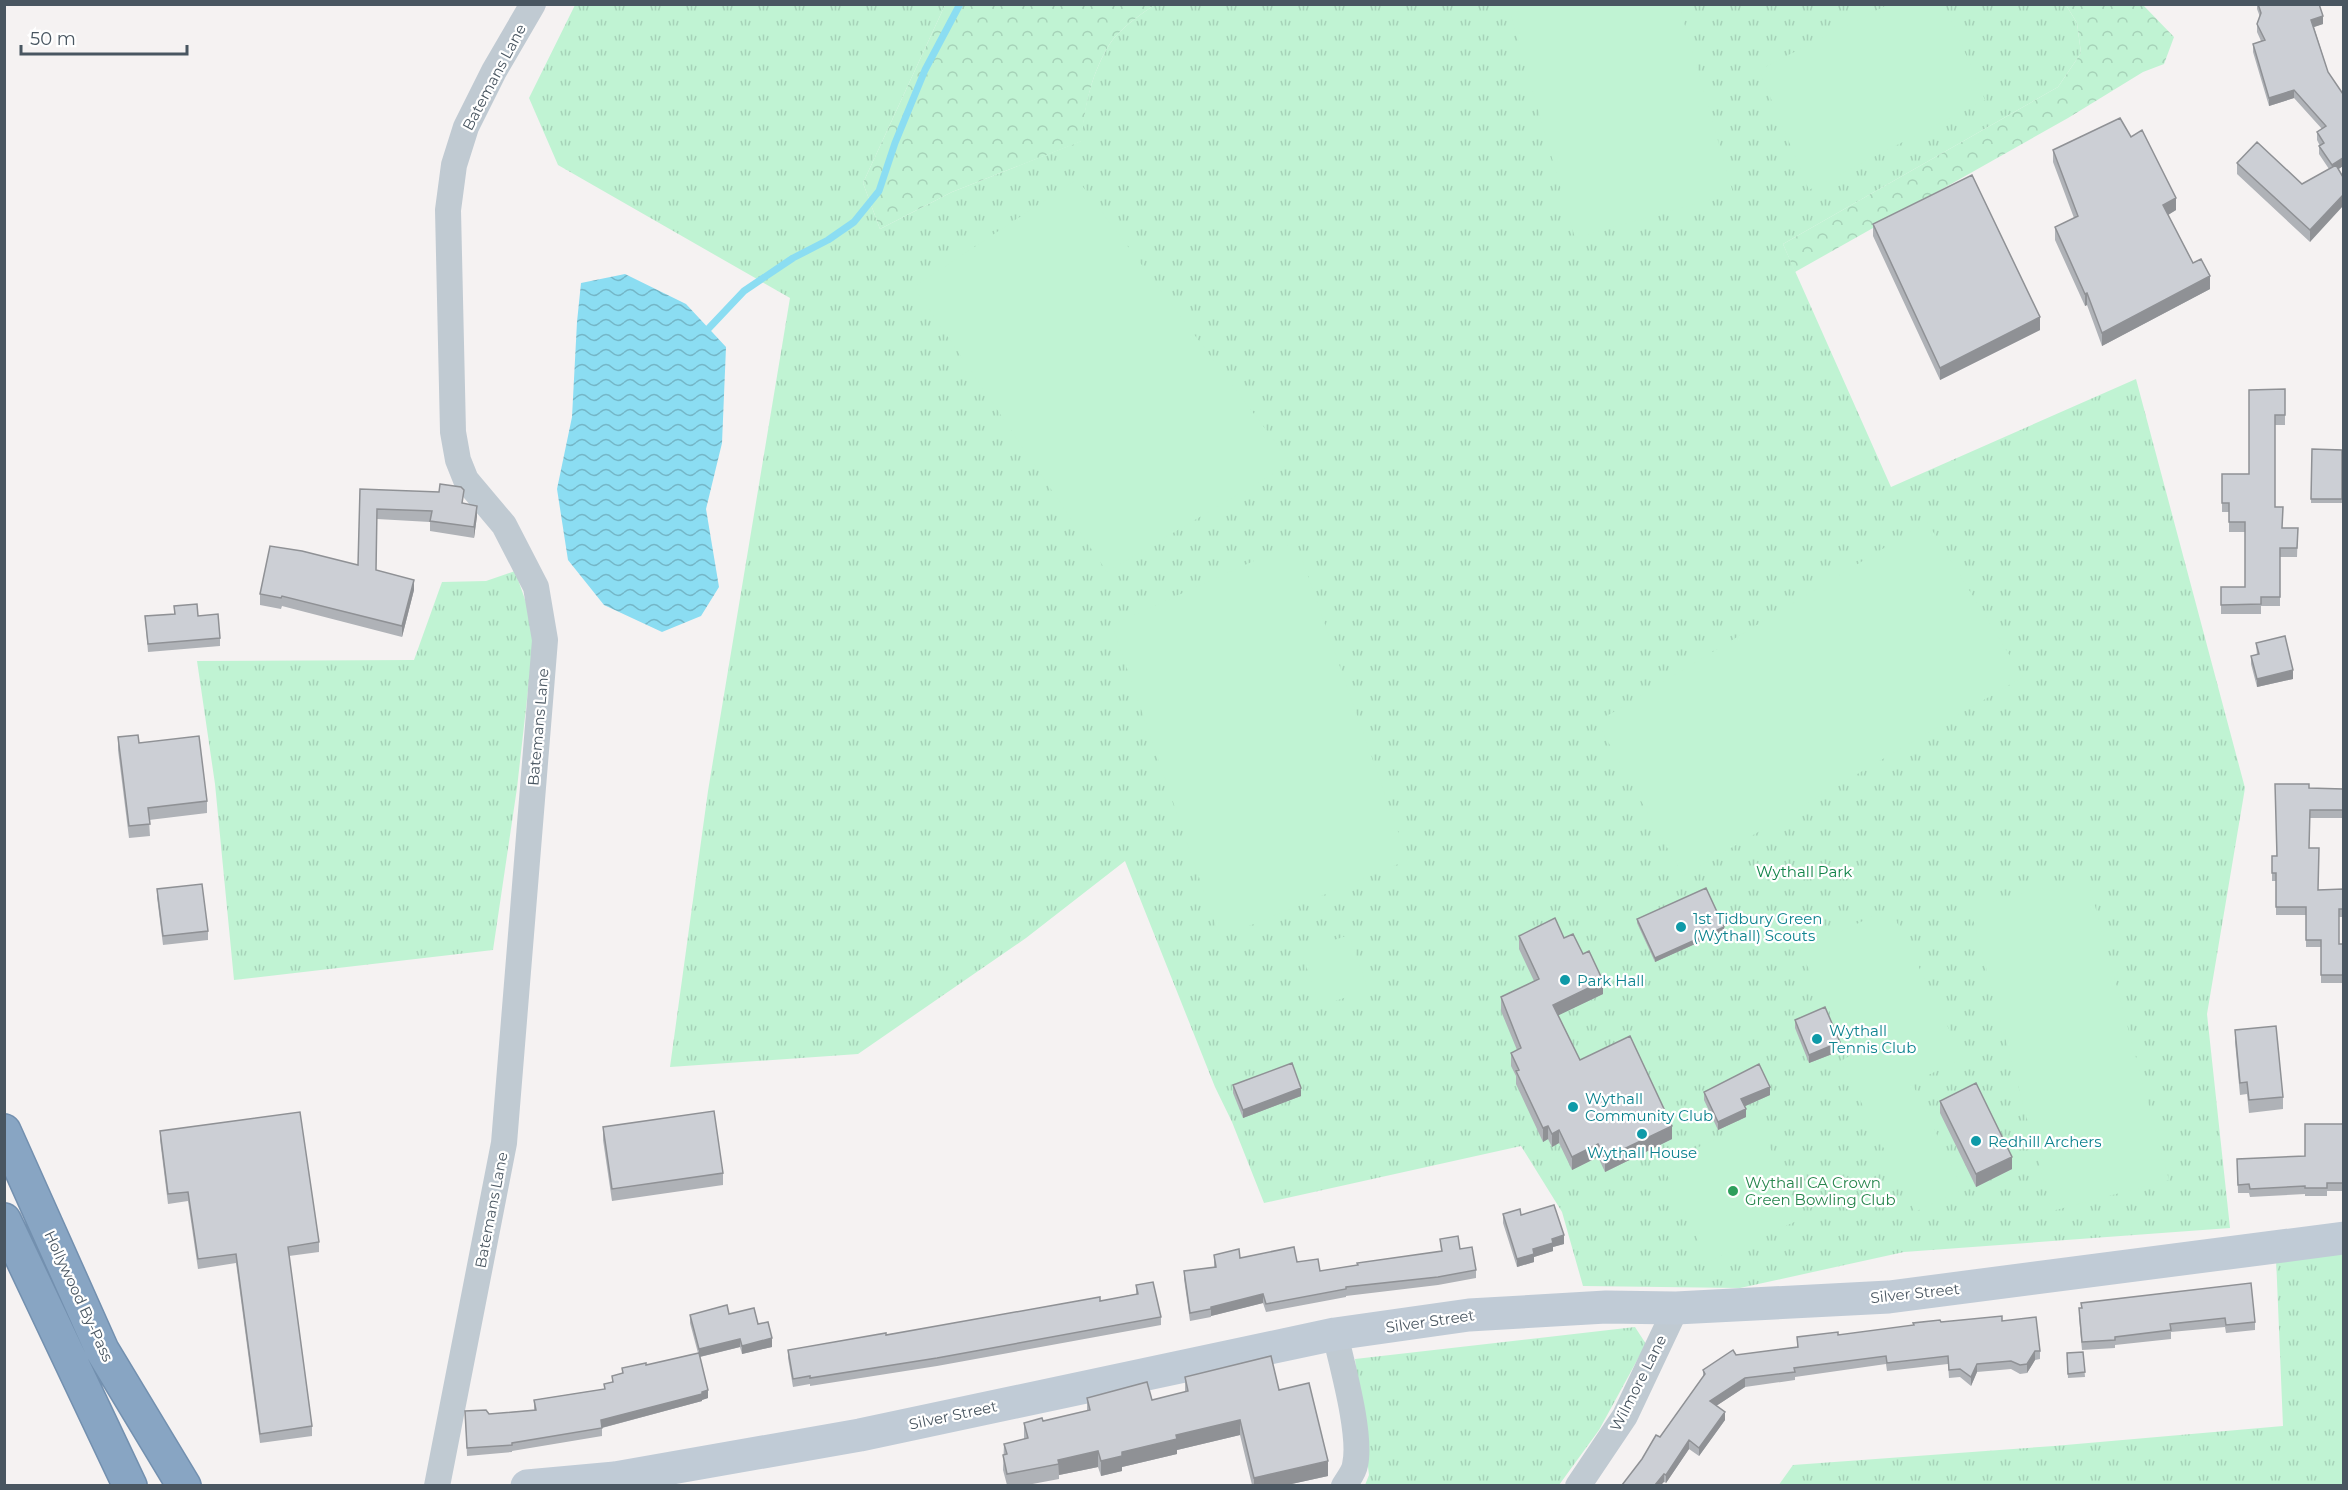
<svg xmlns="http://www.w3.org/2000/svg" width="2348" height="1490" font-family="Montserrat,sans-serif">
	<defs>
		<pattern id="grass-tufts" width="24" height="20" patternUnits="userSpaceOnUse" patternTransform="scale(1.5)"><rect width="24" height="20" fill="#c0f3d3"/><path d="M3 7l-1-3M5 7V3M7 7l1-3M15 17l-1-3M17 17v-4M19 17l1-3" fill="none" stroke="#a6d2b8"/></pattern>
		<pattern id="forest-crowns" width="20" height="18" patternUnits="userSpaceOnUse" patternTransform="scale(1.5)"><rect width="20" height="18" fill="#c0f3d3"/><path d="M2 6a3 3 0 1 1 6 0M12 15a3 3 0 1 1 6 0" fill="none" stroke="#a6d2b8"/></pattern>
		<pattern id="water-waves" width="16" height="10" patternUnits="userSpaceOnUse" patternTransform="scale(1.5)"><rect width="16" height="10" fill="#8bddf2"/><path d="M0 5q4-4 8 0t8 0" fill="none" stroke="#74b6c7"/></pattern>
	</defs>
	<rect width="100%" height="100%" fill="#f5f2f2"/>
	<path fill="url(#grass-tufts)" d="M 575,5 L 945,5 L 863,183 L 880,229 L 952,192 L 1081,141 C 1084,107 1092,71 1111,42 C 1121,28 1140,15 1154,5 L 2066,5 L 2077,23 L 2081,53 L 2058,87 L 1783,244 L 1891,487 L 2136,379 L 2245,788 L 2207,1014 L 2230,1228 L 1904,1252 L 1740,1288 L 1583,1286 L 1562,1212 L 1521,1146 L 1264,1203 L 1232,1122 L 1215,1087 L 1125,861 L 1026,938 L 858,1054 L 670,1067 L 708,791 L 790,298 L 558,165 L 529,98 Z
		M 515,571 L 535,628 L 517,788 L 493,950 L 234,980 L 215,784 L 197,661 L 414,660 L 442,582 L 486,581 Z
		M 2343,1254 L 2343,1485 L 1778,1486 L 1793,1465 L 2054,1446 L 2283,1426 L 2276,1257 Z
		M 1635,1327 L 1646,1344 L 1599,1430 L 1559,1485 L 1365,1485 L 1369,1475 L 1355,1359 Z"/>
	<path fill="url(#forest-crowns)" d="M 945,5 L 1154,5 C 1140,15 1121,28 1111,42 C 1092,71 1084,107 1082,141 L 952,192 L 880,229 L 863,183 Z
		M 2066,5 L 2143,5 L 2174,37 L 2164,64 L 2143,72 L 2068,118 L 1795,272 L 1783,244 L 2058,87 L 2081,53 L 2077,23 Z"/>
	<path fill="#c0f3d3" d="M 1508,5 L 1679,5 L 1733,193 L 1575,238 Z
		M 1887,5 L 1945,5 L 1985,100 L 1809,190 L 1759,70 Z
		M 1077,179 L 1291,463 L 1107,572 L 914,287 Z
		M 1927,522 L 2023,677 L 1683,876 L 1597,722 Z
		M 1296,542 L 1408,860 L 1220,938 L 1112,625 Z
		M 2087,876 L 2169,1180 L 2052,1211 L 1970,908 Z
		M 1890,908 L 1963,1058 L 1912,1083 L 1963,1189 L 1915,1212 L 1841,1061 L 1851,1055 L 1800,951 Z
		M 1349,935 L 1368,990 L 1320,1006 L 1301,951 Z
		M 1757,1120 L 1803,1218 L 1708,1262 L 1662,1164 Z"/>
	<path fill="url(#water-waves)" d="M 625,274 L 686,304 L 726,347 L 722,443 L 706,509 L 719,587 L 701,616 L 662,632 L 604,605 L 568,560 L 557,489 L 572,417 L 577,322 L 581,283 Z"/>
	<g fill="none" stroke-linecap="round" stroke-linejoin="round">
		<path stroke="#8bddf2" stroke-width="7" d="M 709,328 L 744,291 L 793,258 L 828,240 L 854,222 L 879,191 L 895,143 L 925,70 L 960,4"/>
		<defs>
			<path id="highway" d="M 4,1131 L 102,1350 L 184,1486
				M 4,1220 L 130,1486"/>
		</defs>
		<use href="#highway" stroke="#7390af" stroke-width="36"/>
		<path stroke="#c0cad2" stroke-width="26" d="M 1335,1334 C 1342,1365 1362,1435 1355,1465 C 1354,1472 1348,1479 1344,1486
			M 437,1486 L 504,1143 L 545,640 L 536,587 L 504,525 L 466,480 L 458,460 L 453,432 L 448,210 L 454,165 L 466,127 L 494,71 L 533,4
			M 1578,1486 L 1625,1416 L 1676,1308"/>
		<path stroke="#c0cbd6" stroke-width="33" d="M 527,1486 L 615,1478 L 860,1435 L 1335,1334 L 1469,1315 L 1606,1307 L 1676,1308 L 1889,1297 L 2344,1238"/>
		<use href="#highway" stroke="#88a5c3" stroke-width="33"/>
	</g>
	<path fill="#afb2b7" d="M 2257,4 L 2319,4 L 2323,24 L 2314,27 L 2328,72 L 2343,94 L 2343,166 L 2339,169 L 2310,242 L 2237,174 L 2237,163 L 2302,184 L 2329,169 L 2319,154 L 2319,146 L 2320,146 L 2317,140 L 2317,132 L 2322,129 L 2294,98 L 2269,106 L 2253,52 L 2253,44 L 2261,41 L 2257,32 L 2257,24 L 2260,17 L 2257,9 Z
		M 2131,137 L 2176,210 L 2168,215 L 2193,263 L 2210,289 L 2102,346 L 2087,305 L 2085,306 L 2055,240 L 2055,227 L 2074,218 L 2053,162 L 2053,150 Z
		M 1873,224 L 2040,330 L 1940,380 L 1873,236 Z
		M 2285,389 L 2285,425 L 2275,425 L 2275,507 L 2282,528 L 2298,528 L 2297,557 L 2280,557 L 2280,606 L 2261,606 L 2261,614 L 2221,614 L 2221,587 L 2245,587 L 2245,532 L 2229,532 L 2229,512 L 2222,512 L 2222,474 L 2249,474 Z
		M 2312,449 L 2342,450 L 2342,503 L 2311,503 Z
		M 360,489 L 464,503 L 477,516 L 474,538 L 430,531 L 430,522 L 377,519 L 376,570 L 414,590 L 402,637 L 282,606 L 281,609 L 260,605 L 260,594 L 358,565 Z
		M 174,606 L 198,616 L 220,638 L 220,646 L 148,652 L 145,616 L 174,614 Z
		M 2256,643 L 2293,679 L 2257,687 L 2251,664 L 2251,656 L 2257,655 Z
		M 118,737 L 139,743 L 207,801 L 207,813 L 149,820 L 150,836 L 129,838 L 118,750 Z
		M 2309,788 L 2343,789 L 2343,818 L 2310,818 L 2309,848 L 2318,890 L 2343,889 L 2343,917 L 2339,917 L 2339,944 L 2343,944 L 2343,983 L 2321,983 L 2321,947 L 2306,947 L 2306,915 L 2276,915 L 2276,881 L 2272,881 L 2272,856 L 2276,856 Z
		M 157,889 L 208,931 L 208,940 L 163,945 L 157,897 Z
		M 1637,919 L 1724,931 L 1655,962 L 1637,923 Z
		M 1519,936 L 1564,938 L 1583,954 L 1603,994 L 1558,1015 L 1580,1060 L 1672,1139 L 1605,1172 L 1598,1157 L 1572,1170 L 1559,1143 L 1552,1147 L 1548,1139 L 1543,1142 L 1516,1084 L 1516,1076 L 1511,1066 L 1511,1053 L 1517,1050 L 1501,1011 L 1501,997 L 1534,981 L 1519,949 Z
		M 1795,1020 L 1840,1051 L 1809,1063 L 1795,1028 Z
		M 2235,1030 L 2283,1097 L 2283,1109 L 2249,1113 L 2247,1094 L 2240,1095 L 2235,1042 Z
		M 1233,1085 L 1301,1096 L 1243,1118 L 1233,1093 Z
		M 1704,1092 L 1770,1095 L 1745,1106 L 1746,1117 L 1718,1130 L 1704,1100 Z
		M 1940,1101 L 2012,1169 L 1976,1187 L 1940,1113 Z
		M 2343,1123 L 2343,1191 L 2327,1191 L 2327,1196 L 2305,1196 L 2305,1194 L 2250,1197 L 2249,1193 L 2238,1193 L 2237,1159 L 2305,1156 Z
		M 603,1127 L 723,1173 L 723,1185 L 612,1201 L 603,1140 Z
		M 160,1131 L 319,1242 L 319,1252 L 289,1256 L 312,1426 L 312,1436 L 260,1443 L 236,1263 L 198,1269 L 188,1201 L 168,1204 L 160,1140 Z
		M 1503,1214 L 1521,1215 L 1564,1244 L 1553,1247 L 1553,1251 L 1534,1257 L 1534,1262 L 1517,1267 L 1503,1223 Z
		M 1440,1239 L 1460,1249 L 1476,1270 L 1476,1278 L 1438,1285 L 1346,1296 L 1346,1297 L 1266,1312 L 1263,1303 L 1211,1316 L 1211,1317 L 1190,1321 L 1184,1279 L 1184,1271 L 1214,1267 L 1214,1255 L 1297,1262 L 1320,1271 L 1441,1251 Z
		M 1136,1285 L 1161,1317 L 1161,1325 L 937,1366 L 810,1386 L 810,1384 L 793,1387 L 788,1358 L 788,1350 L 1100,1301 L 1136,1294 Z
		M 2081,1303 L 2255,1322 L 2255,1330 L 2226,1333 L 2225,1327 L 2171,1332 L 2171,1339 L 2115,1345 L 2115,1348 L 2082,1350 L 2079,1317 L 2079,1308 L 2081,1308 Z
		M 729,1314 L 758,1324 L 772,1347 L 742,1354 L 740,1347 L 700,1357 L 708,1398 L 702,1400 L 702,1401 L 602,1428 L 602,1436 L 512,1451 L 512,1452 L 467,1456 L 465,1411 L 489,1414 L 534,1410 L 534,1400 L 604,1389 L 604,1384 L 612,1382 L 612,1376 L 622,1373 L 622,1368 L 646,1365 L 698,1353 L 690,1323 L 690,1315 Z
		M 2002,1321 L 2040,1351 L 2040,1359 L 2035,1360 L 2027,1373 L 2020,1374 L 2011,1369 L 1977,1372 L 1971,1386 L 1960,1377 L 1949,1378 L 1948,1364 L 1887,1371 L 1886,1364 L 1795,1377 L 1795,1380 L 1745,1387 L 1716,1406 L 1725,1420 L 1699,1456 L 1689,1449 L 1666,1483 L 1664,1482 L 1660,1437 L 1703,1377 L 1703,1370 L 1736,1355 L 1797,1347 L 1797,1337 L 1838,1335 L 1941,1322 Z
		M 2083,1352 L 2085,1377 L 2068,1378 L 2067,1353 Z
		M 1185,1377 L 1279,1390 L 1328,1476 L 1287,1485 L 1252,1485 L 1240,1435 L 1177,1450 L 1177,1454 L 1122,1467 L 1122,1471 L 1101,1476 L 1098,1467 L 1059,1475 L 1059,1479 L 1027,1485 L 1007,1485 L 1003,1470 L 1004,1444 L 1024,1439 L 1024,1423 L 1043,1421 L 1087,1411 L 1087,1398 L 1152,1400 L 1185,1392 Z"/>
	<path fill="#8f9195" d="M 2323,16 L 2323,24 L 2311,28 L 2311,20 Z
		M 2294,90 L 2294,98 L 2269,106 L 2269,98 Z
		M 2343,158 L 2343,166 L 2332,173 L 2332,165 Z
		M 2343,195 L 2343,206 L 2310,242 L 2310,230 Z
		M 2176,198 L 2176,210 L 2163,218 L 2163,205 Z
		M 2210,276 L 2210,289 L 2102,346 L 2102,333 Z
		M 2087,293 L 2087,305 L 2085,306 L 2085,294 Z
		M 2040,317 L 2040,330 L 1940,380 L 1940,368 Z
		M 477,506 L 477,516 L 474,538 L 474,527 Z
		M 414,580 L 414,590 L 402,637 L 402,626 Z
		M 2293,670 L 2293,679 L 2257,687 L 2257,679 Z
		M 1724,927 L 1724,931 L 1655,962 L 1655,958 Z
		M 1603,981 L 1603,994 L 1553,1018 L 1553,1005 Z
		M 1840,1042 L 1840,1051 L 1809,1063 L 1809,1055 Z
		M 1770,1087 L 1770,1095 L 1741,1108 L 1741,1099 Z
		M 1301,1088 L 1301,1096 L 1243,1118 L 1243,1110 Z
		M 1746,1109 L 1746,1117 L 1718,1130 L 1718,1122 Z
		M 1548,1126 L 1548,1139 L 1543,1142 L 1543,1128 Z
		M 1672,1126 L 1672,1139 L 1605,1172 L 1605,1158 Z
		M 1559,1130 L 1559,1143 L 1552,1147 L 1552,1134 Z
		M 1598,1144 L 1598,1157 L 1572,1170 L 1572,1157 Z
		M 2012,1157 L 2012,1169 L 1976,1187 L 1976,1174 Z
		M 1564,1235 L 1564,1244 L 1553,1247 L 1553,1251 L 1534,1257 L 1534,1262 L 1517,1267 L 1517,1259 L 1552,1239 Z
		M 1263,1294 L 1263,1303 L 1211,1316 L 1211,1307 Z
		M 772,1338 L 772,1347 L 742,1354 L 742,1346 Z
		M 740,1339 L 740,1347 L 699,1357 L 699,1349 Z
		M 2035,1351 L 2035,1360 L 2027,1373 L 2027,1364 Z
		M 1977,1364 L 1977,1372 L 1971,1386 L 1971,1377 Z
		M 1745,1378 L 1745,1387 L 1710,1410 L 1710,1401 Z
		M 708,1390 L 708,1398 L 702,1400 L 702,1401 L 601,1428 L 601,1420 Z
		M 1725,1412 L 1725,1420 L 1699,1456 L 1699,1448 Z
		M 1240,1420 L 1240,1435 L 1177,1450 L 1177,1454 L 1122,1467 L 1122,1471 L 1101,1476 L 1101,1461 L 1122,1452 L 1176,1435 Z
		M 1689,1440 L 1689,1449 L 1666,1483 L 1666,1475 Z
		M 1098,1451 L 1098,1467 L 1059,1475 L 1058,1460 Z
		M 1328,1461 L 1328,1476 L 1287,1485 L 1254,1485 L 1254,1478 Z
		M 1664,1474 L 1664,1482 L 1661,1485 L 1655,1485 Z"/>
	<path fill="#cccfd5" stroke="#8f9195" stroke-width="1.5" d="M 2258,4 L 2319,4 L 2323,16 L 2311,20 L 2328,72 L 2343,94 L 2343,158 L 2332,165 L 2319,146 L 2324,143 L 2317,132 L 2326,126 L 2294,90 L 2269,98 L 2253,44 L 2265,40 L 2257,24 L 2261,13 Z
		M 2120,118 L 2131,137 L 2142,130 L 2176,198 L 2163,205 L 2193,263 L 2201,259 L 2210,276 L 2102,333 L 2087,293 L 2085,294 L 2055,227 L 2078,216 L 2053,150 Z
		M 2257,142 L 2302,184 L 2336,165 L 2343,177 L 2343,195 L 2310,230 L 2237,163 Z
		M 1972,175 L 2040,317 L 1940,368 L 1873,224 Z
		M 2285,389 L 2285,415 L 2275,415 L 2275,507 L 2283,507 L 2282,528 L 2298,528 L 2297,548 L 2280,548 L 2280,597 L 2261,597 L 2261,604 L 2221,605 L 2221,587 L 2245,587 L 2245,522 L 2229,522 L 2229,503 L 2222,503 L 2222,474 L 2249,474 L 2249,390 Z
		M 2312,449 L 2342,450 L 2342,499 L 2311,499 Z
		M 440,484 L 461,487 L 464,490 L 462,503 L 477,506 L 474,527 L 430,521 L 432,511 L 377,509 L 376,570 L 414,580 L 402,626 L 282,596 L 281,598 L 260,594 L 270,546 L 302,551 L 358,565 L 360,489 L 439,492 Z
		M 197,604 L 198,616 L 218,614 L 220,638 L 148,644 L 145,616 L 175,614 L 174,606 Z
		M 2285,636 L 2293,670 L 2257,679 L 2251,656 L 2259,654 L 2256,643 Z
		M 138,735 L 139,743 L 199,736 L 207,801 L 148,808 L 150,824 L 129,826 L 118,737 Z
		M 2275,784 L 2309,784 L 2309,788 L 2343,789 L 2343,810 L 2310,810 L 2309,848 L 2319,848 L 2318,890 L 2343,889 L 2343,909 L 2339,909 L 2339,944 L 2343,944 L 2343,975 L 2321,975 L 2321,940 L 2306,940 L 2306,907 L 2276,907 L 2276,873 L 2272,873 L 2272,856 L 2277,856 Z
		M 202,884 L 208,931 L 163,936 L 157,889 Z
		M 1706,888 L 1724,927 L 1655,958 L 1637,919 Z
		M 1555,918 L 1564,938 L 1573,934 L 1583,954 L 1589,951 L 1603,981 L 1553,1005 L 1580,1060 L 1630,1036 L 1672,1126 L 1605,1158 L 1598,1144 L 1572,1157 L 1559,1130 L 1552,1134 L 1548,1126 L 1543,1128 L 1516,1071 L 1519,1070 L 1511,1053 L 1521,1048 L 1501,997 L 1539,979 L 1519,936 Z
		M 1825,1007 L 1840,1042 L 1809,1055 L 1795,1020 Z
		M 2276,1026 L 2283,1097 L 2249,1100 L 2247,1082 L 2240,1083 L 2235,1030 Z
		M 1292,1063 L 1301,1088 L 1243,1110 L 1233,1085 Z
		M 1759,1064 L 1770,1087 L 1741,1099 L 1746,1109 L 1718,1122 L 1704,1092 Z
		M 1976,1083 L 2012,1157 L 1976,1174 L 1940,1101 Z
		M 714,1111 L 723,1173 L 612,1189 L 603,1127 Z
		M 300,1112 L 319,1242 L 288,1247 L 312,1426 L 260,1434 L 236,1254 L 198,1259 L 188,1192 L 168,1194 L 160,1131 Z
		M 2343,1123 L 2343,1183 L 2327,1183 L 2327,1188 L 2305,1188 L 2305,1186 L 2250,1189 L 2249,1184 L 2238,1185 L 2237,1159 L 2305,1156 L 2305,1124 L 2342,1124 Z
		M 1554,1205 L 1564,1235 L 1552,1239 L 1553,1243 L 1533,1249 L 1534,1254 L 1517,1259 L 1503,1214 L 1520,1209 L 1521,1215 Z
		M 1458,1236 L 1460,1249 L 1472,1247 L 1476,1270 L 1438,1277 L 1346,1287 L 1346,1289 L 1266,1304 L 1263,1294 L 1211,1307 L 1211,1309 L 1190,1313 L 1184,1271 L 1216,1267 L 1214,1255 L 1239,1249 L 1240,1258 L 1294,1247 L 1297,1262 L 1318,1259 L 1320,1271 L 1358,1265 L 1357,1263 L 1442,1251 L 1440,1239 Z
		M 1153,1282 L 1161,1317 L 937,1358 L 810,1378 L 810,1376 L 793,1379 L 788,1350 L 886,1333 L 886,1335 L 1100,1297 L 1100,1301 L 1138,1294 L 1136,1285 Z
		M 2251,1283 L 2255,1322 L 2226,1325 L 2225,1318 L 2170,1324 L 2171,1330 L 2115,1337 L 2115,1340 L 2082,1342 L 2079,1308 L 2082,1308 L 2081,1303 Z
		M 727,1305 L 729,1314 L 754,1308 L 758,1324 L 768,1322 L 772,1338 L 742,1346 L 740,1339 L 699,1349 L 690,1315 Z
		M 2002,1316 L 2002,1321 L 2036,1317 L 2040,1351 L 2035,1351 L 2027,1364 L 2020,1365 L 2011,1361 L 1977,1364 L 1971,1377 L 1960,1369 L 1949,1370 L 1948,1356 L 1887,1363 L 1886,1356 L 1794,1368 L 1795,1372 L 1745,1378 L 1710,1401 L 1725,1412 L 1699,1448 L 1689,1440 L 1666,1475 L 1664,1474 L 1655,1485 L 1622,1485 L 1642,1459 L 1656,1435 L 1660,1437 L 1705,1374 L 1703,1370 L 1733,1350 L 1736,1355 L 1798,1347 L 1797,1337 L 1838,1332 L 1838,1335 L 1914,1325 L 1913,1323 L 1940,1320 L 1941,1322 Z
		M 2083,1352 L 2085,1372 L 2068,1374 L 2067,1353 Z
		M 699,1353 L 708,1390 L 702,1392 L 702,1394 L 601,1420 L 602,1428 L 512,1443 L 512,1445 L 467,1448 L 465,1411 L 486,1410 L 489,1414 L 536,1410 L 534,1400 L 605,1389 L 604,1384 L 613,1382 L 612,1376 L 623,1373 L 622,1368 L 646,1363 L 646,1365 Z
		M 1271,1356 L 1279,1390 L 1309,1383 L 1328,1461 L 1254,1478 L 1240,1420 L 1176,1435 L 1177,1439 L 1122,1452 L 1122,1456 L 1101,1461 L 1098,1451 L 1058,1460 L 1059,1464 L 1007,1474 L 1003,1455 L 1007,1454 L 1004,1444 L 1028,1438 L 1024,1423 L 1042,1418 L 1043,1421 L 1090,1410 L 1087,1398 L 1147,1382 L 1152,1400 L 1188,1391 L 1185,1377 Z"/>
	<g fill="#0f9aa8" stroke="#fff" stroke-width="2">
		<circle cx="1681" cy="927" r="6"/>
		<circle cx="1565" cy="980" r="6"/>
		<circle cx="1817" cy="1039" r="6"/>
		<circle cx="1573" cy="1107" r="6"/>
		<circle cx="1642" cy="1134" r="6"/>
		<circle cx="1976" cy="1141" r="6"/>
	</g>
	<circle fill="#2e9e5b" stroke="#fff" stroke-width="2" cx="1733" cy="1191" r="6"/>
	<g text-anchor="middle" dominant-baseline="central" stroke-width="4.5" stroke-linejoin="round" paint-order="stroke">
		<g font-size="15" fill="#495661" stroke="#fff">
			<text transform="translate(494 77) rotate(-62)">Batemans Lane</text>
			<text transform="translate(538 727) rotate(-85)">Batemans Lane</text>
			<text transform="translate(491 1210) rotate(-79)">Batemans Lane</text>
			<text transform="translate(1915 1293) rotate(-6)">Silver Street</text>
			<text transform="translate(79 1296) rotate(65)">Hollywood By-Pass</text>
			<text transform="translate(1430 1321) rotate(-8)">Silver Street</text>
			<text transform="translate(1638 1383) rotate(-63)">Wilmore Lane</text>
			<text transform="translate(953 1415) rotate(-12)">Silver Street</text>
		</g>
		<g font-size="15" fill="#12844a" stroke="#fff">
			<text x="1804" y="871">Wythall Park</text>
		</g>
		<g font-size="15" fill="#0d838f" stroke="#fff" text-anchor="start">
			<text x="1693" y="918">1st Tidbury Green<tspan x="1693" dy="17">(Wythall) Scouts</tspan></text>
			<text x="1577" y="980">Park Hall</text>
			<text x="1829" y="1030">Wythall<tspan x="1829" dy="17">Tennis Club</tspan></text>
			<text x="1585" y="1098">Wythall<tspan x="1585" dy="17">Community Club</tspan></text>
			<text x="1988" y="1141">Redhill Archers</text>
			<text x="1642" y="1152" text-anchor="middle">Wythall House</text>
		</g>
		<g font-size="15" fill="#27864d" stroke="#fff" text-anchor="start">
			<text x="1745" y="1182">Wythall CA Crown<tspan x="1745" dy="17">Green Bowling Club</tspan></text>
		</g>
	</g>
	<rect width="2348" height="1490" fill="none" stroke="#495661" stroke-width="12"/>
	<path d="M21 45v9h166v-9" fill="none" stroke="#495661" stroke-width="3"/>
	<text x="30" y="45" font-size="18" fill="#495661" stroke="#ffffff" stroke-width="4.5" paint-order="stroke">50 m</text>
</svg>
